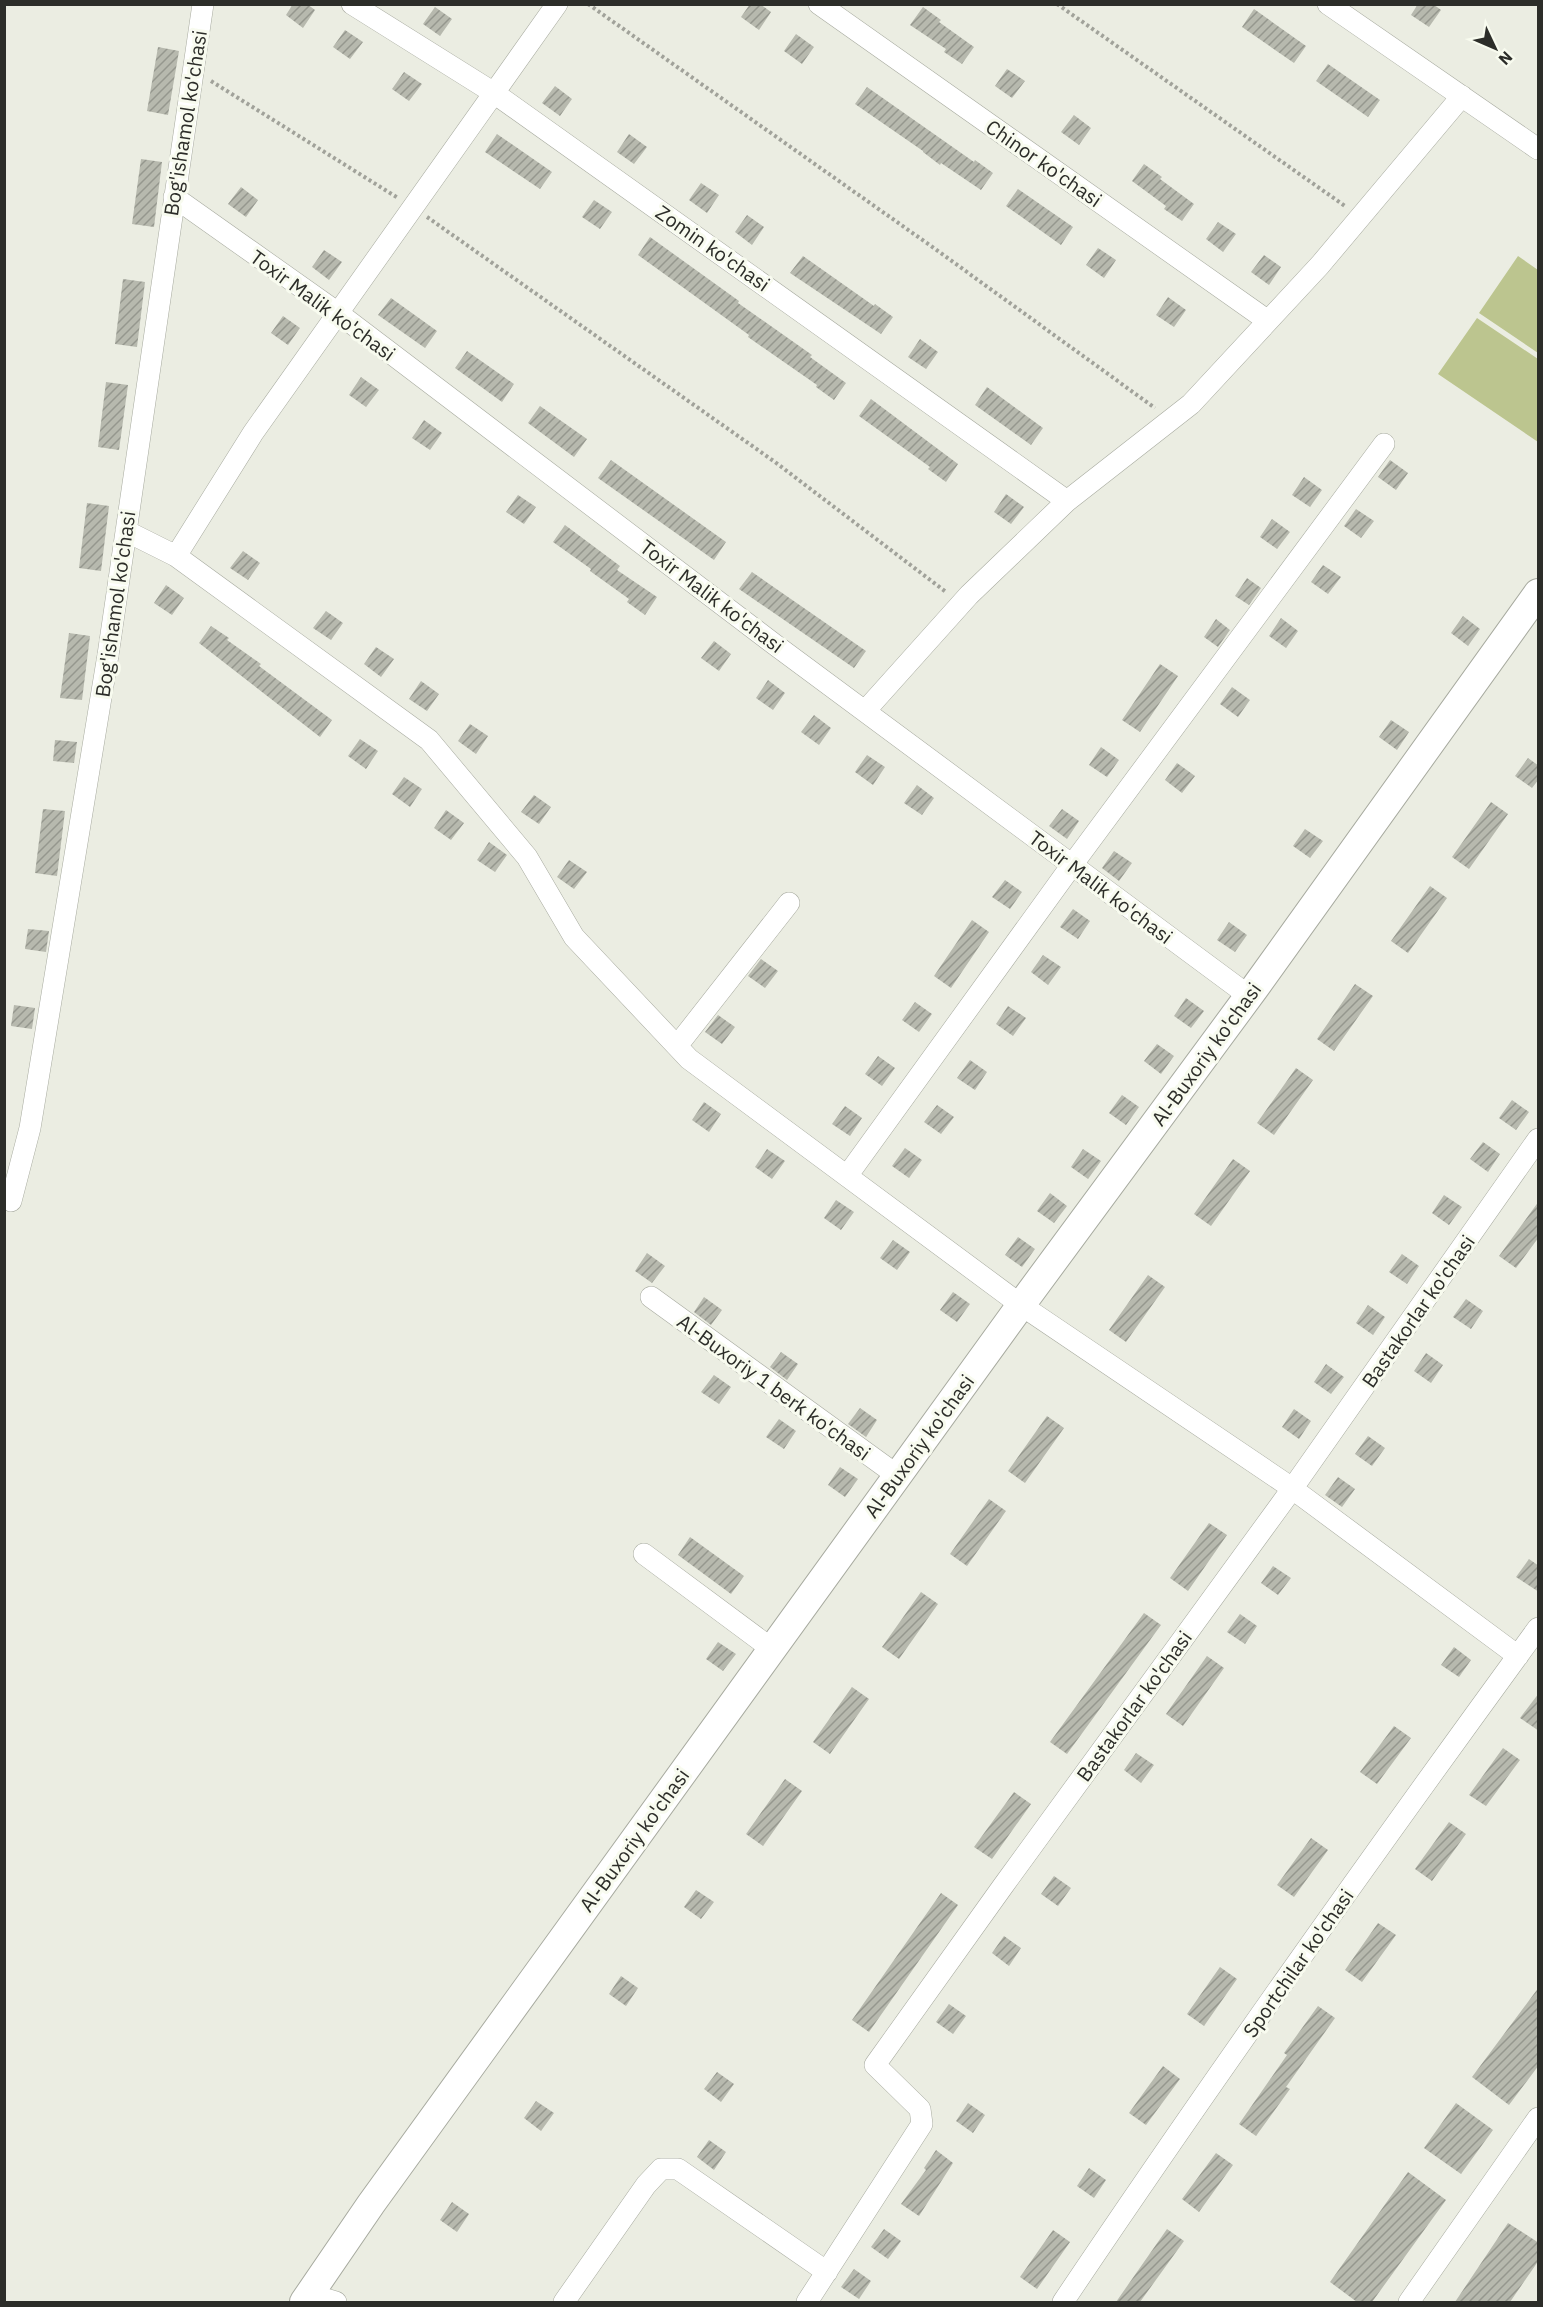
<svg xmlns="http://www.w3.org/2000/svg" width="1543" height="2307" font-family="'IBM Plex Sans',sans-serif">
	<defs>
		<pattern id="building-hatch" width="6" height="6" patternUnits="userSpaceOnUse" patternTransform="scale(1.5)"><rect width="6" height="6" fill="#b7b9ae"/><path d="M-1 1l2-2M0 6l6-6M5 7l2-2" fill="none" stroke="#95978e"/></pattern>
	</defs>
	<rect width="100%" height="100%" fill="#ebede2"/>
	<path fill="#bcc58f" d="M 1518,256 L 1538,270 L 1538,353 L 1479,313 Z
		M 1477,318 L 1538,359 L 1538,442 L 1438,374 Z"/>
	<path fill="url(#building-hatch)" d="M 293,4 L 307,4 L 315,10 L 303,28 L 286,15 Z
		M 750,4 L 760,4 L 771,12 L 759,30 L 741,17 Z
		M 1418,4 L 1433,4 L 1441,10 L 1429,27 L 1411,15 Z
		M 435,7 L 452,19 L 440,36 L 423,24 Z
		M 923,7 L 941,20 L 939,22 L 974,47 L 962,64 L 944,52 L 946,49 L 910,25 Z
		M 1254,9 L 1306,46 L 1294,63 L 1242,27 Z
		M 345,30 L 363,42 L 350,59 L 333,47 Z
		M 796,34 L 814,47 L 802,64 L 784,51 Z
		M 158,47 L 179,51 L 168,115 L 147,111 Z
		M 1328,64 L 1380,100 L 1368,117 L 1316,81 Z
		M 1007,69 L 1025,81 L 1012,98 L 995,86 Z
		M 404,72 L 422,84 L 409,101 L 392,89 Z
		M 555,86 L 572,99 L 560,116 L 542,103 Z
		M 867,87 L 974,162 L 975,160 L 993,173 L 981,190 L 941,163 L 940,165 L 923,152 L 923,151 L 855,104 Z
		M 1074,115 L 1091,128 L 1079,145 L 1061,132 Z
		M 497,134 L 552,172 L 540,189 L 485,152 Z
		M 629,134 L 647,147 L 634,164 L 617,152 Z
		M 141,159 L 162,162 L 154,227 L 132,224 Z
		M 1144,164 L 1162,177 L 1160,179 L 1194,204 L 1182,221 L 1164,209 L 1166,206 L 1132,181 Z
		M 701,183 L 719,195 L 707,213 L 689,200 Z
		M 241,187 L 258,200 L 246,217 L 228,204 Z
		M 1018,189 L 1073,227 L 1061,245 L 1006,206 Z
		M 594,200 L 612,212 L 600,229 L 582,217 Z
		M 747,215 L 764,227 L 752,245 L 735,232 Z
		M 1218,222 L 1236,234 L 1223,252 L 1206,239 Z
		M 650,237 L 739,301 L 738,303 L 812,355 L 810,357 L 846,383 L 834,400 L 816,387 L 817,385 L 748,337 L 749,335 L 638,255 Z
		M 1098,248 L 1116,260 L 1104,278 L 1086,265 Z
		M 324,250 L 342,262 L 329,280 L 312,267 Z
		M 1264,255 L 1281,267 L 1269,285 L 1251,272 Z
		M 803,256 L 874,306 L 875,304 L 893,317 L 881,334 L 790,273 Z
		M 123,279 L 145,282 L 137,347 L 115,344 Z
		M 1168,297 L 1186,310 L 1174,327 L 1156,315 Z
		M 391,298 L 437,331 L 425,348 L 378,315 Z
		M 283,316 L 300,328 L 288,345 L 271,333 Z
		M 920,339 L 938,352 L 926,369 L 908,357 Z
		M 467,351 L 514,384 L 502,402 L 455,368 Z
		M 361,377 L 379,390 L 366,407 L 349,395 Z
		M 106,382 L 128,385 L 119,450 L 98,447 Z
		M 987,387 L 1043,428 L 1031,445 L 975,405 Z
		M 871,399 L 958,464 L 946,482 L 928,469 L 930,467 L 859,416 Z
		M 540,406 L 587,439 L 574,457 L 528,423 Z
		M 424,420 L 442,433 L 430,450 L 412,438 Z
		M 611,460 L 726,542 L 714,560 L 598,478 Z
		M 1390,460 L 1408,473 L 1396,490 L 1378,477 Z
		M 1304,477 L 1322,490 L 1310,507 L 1292,495 Z
		M 1006,494 L 1024,507 L 1011,524 L 994,512 Z
		M 518,495 L 536,507 L 524,524 L 506,512 Z
		M 87,503 L 109,506 L 101,571 L 79,568 Z
		M 1356,509 L 1374,521 L 1361,538 L 1344,526 Z
		M 1272,519 L 1290,532 L 1277,549 L 1260,537 Z
		M 565,525 L 620,566 L 617,570 L 657,597 L 645,615 L 627,602 L 629,599 L 590,571 L 591,569 L 553,542 Z
		M 243,551 L 260,563 L 248,580 L 230,568 Z
		M 1323,565 L 1341,577 L 1328,594 L 1311,582 Z
		M 752,572 L 866,651 L 854,668 L 739,589 Z
		M 1247,578 L 1261,588 L 1249,605 L 1235,596 Z
		M 166,585 L 184,598 L 172,615 L 154,603 Z
		M 326,611 L 343,623 L 331,640 L 313,628 Z
		M 1463,616 L 1480,629 L 1468,646 L 1451,633 Z
		M 1281,618 L 1298,631 L 1286,648 L 1269,636 Z
		M 1216,619 L 1230,630 L 1218,647 L 1204,637 Z
		M 211,626 L 229,638 L 227,640 L 261,664 L 259,666 L 332,720 L 320,737 L 199,643 Z
		M 69,633 L 90,636 L 82,700 L 60,698 Z
		M 714,641 L 731,654 L 719,671 L 701,658 Z
		M 376,647 L 394,659 L 381,677 L 364,664 Z
		M 1160,664 L 1178,676 L 1140,732 L 1122,720 Z
		M 768,680 L 785,693 L 773,710 L 756,698 Z
		M 421,681 L 439,694 L 427,711 L 409,699 Z
		M 1232,687 L 1250,700 L 1238,717 L 1220,704 Z
		M 814,715 L 831,728 L 819,745 L 801,732 Z
		M 1391,720 L 1409,732 L 1397,750 L 1379,737 Z
		M 470,724 L 488,736 L 476,754 L 458,741 Z
		M 360,739 L 378,751 L 366,769 L 348,756 Z
		M 55,740 L 77,742 L 74,763 L 53,761 Z
		M 1101,747 L 1119,760 L 1107,777 L 1089,765 Z
		M 867,755 L 885,767 L 873,785 L 855,772 Z
		M 1528,758 L 1539,766 L 1539,779 L 1532,788 L 1515,776 Z
		M 1177,763 L 1195,776 L 1182,793 L 1165,780 Z
		M 404,777 L 422,789 L 410,807 L 392,794 Z
		M 917,785 L 934,798 L 922,815 L 904,803 Z
		M 534,795 L 551,807 L 539,824 L 521,812 Z
		M 1491,802 L 1508,814 L 1469,869 L 1452,857 Z
		M 43,809 L 65,811 L 57,876 L 35,873 Z
		M 1062,809 L 1079,821 L 1067,839 L 1049,826 Z
		M 446,810 L 464,823 L 451,840 L 434,828 Z
		M 1305,829 L 1323,841 L 1310,858 L 1293,846 Z
		M 489,842 L 507,855 L 495,872 L 477,860 Z
		M 1114,851 L 1132,863 L 1119,881 L 1102,868 Z
		M 569,860 L 587,872 L 574,889 L 557,877 Z
		M 1005,880 L 1022,892 L 1010,909 L 992,897 Z
		M 1430,886 L 1447,898 L 1408,953 L 1391,941 Z
		M 1073,909 L 1090,921 L 1078,939 L 1060,927 Z
		M 972,920 L 989,932 L 951,988 L 934,976 Z
		M 1229,922 L 1247,935 L 1235,952 L 1217,940 Z
		M 28,929 L 49,931 L 46,952 L 25,949 Z
		M 1043,955 L 1061,967 L 1048,985 L 1031,972 Z
		M 761,959 L 778,971 L 765,988 L 748,976 Z
		M 1355,984 L 1373,996 L 1334,1051 L 1317,1039 Z
		M 1186,998 L 1204,1011 L 1191,1028 L 1174,1016 Z
		M 915,1002 L 932,1014 L 919,1032 L 902,1020 Z
		M 14,1005 L 35,1008 L 32,1029 L 11,1026 Z
		M 1008,1006 L 1026,1018 L 1013,1036 L 996,1024 Z
		M 718,1015 L 735,1027 L 722,1044 L 705,1032 Z
		M 1157,1044 L 1174,1056 L 1161,1074 L 1144,1061 Z
		M 878,1056 L 895,1068 L 882,1086 L 865,1074 Z
		M 970,1060 L 987,1072 L 975,1090 L 957,1078 Z
		M 1296,1068 L 1313,1080 L 1274,1135 L 1257,1123 Z
		M 1122,1095 L 1139,1107 L 1126,1125 L 1109,1113 Z
		M 1512,1100 L 1529,1112 L 1516,1130 L 1499,1118 Z
		M 704,1102 L 721,1114 L 709,1132 L 692,1120 Z
		M 937,1105 L 954,1117 L 941,1134 L 924,1122 Z
		M 845,1106 L 862,1118 L 850,1136 L 832,1124 Z
		M 1483,1142 L 1500,1154 L 1488,1172 L 1470,1159 Z
		M 905,1148 L 922,1160 L 909,1178 L 892,1166 Z
		M 767,1149 L 785,1161 L 772,1179 L 755,1167 Z
		M 1083,1149 L 1101,1161 L 1088,1179 L 1071,1167 Z
		M 1233,1159 L 1250,1171 L 1211,1226 L 1194,1214 Z
		M 1050,1193 L 1067,1206 L 1054,1223 L 1037,1211 Z
		M 1444,1195 L 1462,1207 L 1449,1225 L 1432,1213 Z
		M 836,1200 L 854,1212 L 841,1230 L 824,1218 Z
		M 1539,1201 L 1539,1237 L 1516,1268 L 1499,1256 Z
		M 1018,1237 L 1035,1249 L 1022,1267 L 1005,1255 Z
		M 893,1240 L 910,1252 L 897,1270 L 880,1258 Z
		M 647,1253 L 665,1266 L 652,1283 L 635,1271 Z
		M 1402,1254 L 1419,1266 L 1407,1284 L 1389,1272 Z
		M 1148,1275 L 1165,1287 L 1126,1342 L 1109,1330 Z
		M 953,1292 L 970,1304 L 957,1322 L 940,1310 Z
		M 704,1297 L 722,1310 L 711,1325 L 694,1312 Z
		M 1466,1299 L 1483,1311 L 1471,1329 L 1453,1317 Z
		M 1368,1305 L 1385,1317 L 1373,1335 L 1356,1323 Z
		M 781,1352 L 798,1364 L 787,1380 L 770,1367 Z
		M 1426,1353 L 1443,1365 L 1431,1383 L 1414,1371 Z
		M 1326,1364 L 1344,1377 L 1331,1394 L 1314,1382 Z
		M 714,1375 L 731,1387 L 719,1404 L 701,1392 Z
		M 860,1408 L 877,1420 L 866,1437 L 848,1424 Z
		M 1294,1409 L 1311,1421 L 1299,1439 L 1282,1427 Z
		M 1047,1416 L 1064,1428 L 1025,1483 L 1008,1471 Z
		M 779,1419 L 796,1431 L 784,1449 L 766,1437 Z
		M 1368,1436 L 1385,1448 L 1372,1466 L 1355,1454 Z
		M 840,1467 L 858,1479 L 845,1497 L 828,1485 Z
		M 1338,1477 L 1355,1489 L 1342,1507 L 1325,1495 Z
		M 989,1499 L 1006,1511 L 967,1566 L 950,1554 Z
		M 1209,1523 L 1227,1535 L 1188,1591 L 1170,1578 Z
		M 690,1537 L 744,1576 L 731,1594 L 678,1555 Z
		M 1529,1559 L 1539,1566 L 1539,1592 L 1516,1577 Z
		M 1273,1566 L 1291,1578 L 1278,1595 L 1261,1583 Z
		M 921,1592 L 938,1604 L 899,1659 L 882,1647 Z
		M 1144,1613 L 1161,1625 L 1067,1754 L 1050,1742 Z
		M 1240,1614 L 1257,1626 L 1245,1644 L 1227,1632 Z
		M 718,1642 L 736,1654 L 723,1671 L 706,1659 Z
		M 1454,1647 L 1471,1660 L 1459,1677 L 1441,1665 Z
		M 1207,1656 L 1224,1668 L 1183,1726 L 1166,1714 Z
		M 852,1687 L 869,1699 L 830,1754 L 813,1742 Z
		M 1539,1693 L 1539,1731 L 1520,1718 Z
		M 1394,1726 L 1411,1738 L 1377,1784 L 1360,1772 Z
		M 1503,1748 L 1520,1760 L 1486,1806 L 1469,1795 Z
		M 1136,1753 L 1154,1765 L 1141,1783 L 1124,1770 Z
		M 785,1779 L 802,1791 L 763,1846 L 746,1834 Z
		M 1014,1792 L 1031,1804 L 992,1859 L 974,1847 Z
		M 1449,1822 L 1466,1834 L 1432,1881 L 1415,1869 Z
		M 1311,1838 L 1328,1850 L 1294,1897 L 1277,1885 Z
		M 1054,1876 L 1071,1888 L 1058,1906 L 1041,1894 Z
		M 696,1890 L 714,1902 L 701,1919 L 684,1907 Z
		M 941,1893 L 958,1905 L 869,2032 L 852,2020 Z
		M 1378,1923 L 1396,1935 L 1362,1982 L 1345,1970 Z
		M 1004,1936 L 1021,1948 L 1009,1966 L 992,1953 Z
		M 1220,1967 L 1237,1979 L 1204,2026 L 1187,2014 Z
		M 621,1976 L 638,1988 L 626,2006 L 609,1994 Z
		M 1539,1987 L 1539,2065 L 1509,2105 L 1472,2077 Z
		M 949,2004 L 966,2016 L 953,2034 L 936,2022 Z
		M 1318,2006 L 1335,2018 L 1286,2087 L 1290,2089 L 1256,2136 L 1239,2124 L 1287,2055 L 1284,2053 Z
		M 1163,2066 L 1180,2079 L 1146,2125 L 1129,2113 Z
		M 717,2072 L 734,2084 L 721,2102 L 704,2089 Z
		M 536,2101 L 554,2113 L 541,2131 L 524,2118 Z
		M 968,2103 L 985,2115 L 973,2133 L 956,2121 Z
		M 1456,2103 L 1493,2130 L 1461,2174 L 1424,2148 Z
		M 709,2140 L 726,2152 L 714,2170 L 697,2157 Z
		M 936,2150 L 953,2163 L 919,2216 L 901,2204 L 926,2170 L 924,2168 Z
		M 1216,2153 L 1233,2165 L 1199,2212 L 1182,2199 Z
		M 1089,2168 L 1106,2180 L 1094,2198 L 1077,2186 Z
		M 1408,2172 L 1446,2200 L 1372,2302 L 1357,2302 L 1330,2282 Z
		M 452,2202 L 469,2214 L 457,2232 L 440,2220 Z
		M 1508,2223 L 1539,2243 L 1539,2260 L 1510,2302 L 1455,2302 Z
		M 884,2229 L 901,2241 L 888,2259 L 871,2247 Z
		M 1167,2229 L 1184,2241 L 1140,2302 L 1116,2302 Z
		M 1053,2230 L 1070,2242 L 1037,2289 L 1020,2277 Z
		M 854,2269 L 871,2281 L 859,2299 L 841,2287 Z"/>
	<g fill="none" stroke-linecap="round" stroke-linejoin="round">
		<defs>
			<path id="street" d="M 352,4 L 494,93 L 1067,501
				M 819,4 L 1268,321
				M 1328,4 L 1538,149
				M 174,197 L 338,313 L 774,644 L 1249,996
				M 126,531 L 176,556 L 429,740 L 527,857 L 574,937 L 689,1059 L 1021,1305 L 1286,1484 L 1518,1656
				M 176,556 L 253,433 L 557,4
				M 865,711 L 969,595 L 1067,501 L 1191,404 L 1320,265 L 1462,96
				M 677,1046 L 789,903
				M 847,1176 L 1072,865 L 1384,444
				M 11,1201 L 30,1128 L 108,655 L 203,4
				M 651,1297 L 898,1476
				M 644,1554 L 772,1649
				M 309,2294 L 336,2302
				M 564,2302 L 646,2185 L 661,2169 L 678,2169 L 827,2272
				M 807,2302 L 922,2124 L 920,2109 L 875,2065 L 1003,1886 L 1292,1489 L 1538,1139
				M 1063,2302 C 1216,2074 1376,1850 1538,1628
				M 1409,2302 L 1538,2118"/>
			<path id="secondary" d="M 304,2302 L 371,2204 L 1021,1305 L 1254,989 L 1538,593"/>
		</defs>
		<use href="#street" stroke="#a7aa9f" stroke-width="22"/>
		<use href="#secondary" stroke="#a7aa9f" stroke-width="30"/>
		<path stroke="#a1a29a" stroke-width="4" stroke-dasharray="3 3" stroke-linecap="butt" d="M 588,4 L 931,246 L 1155,408
			M 1057,4 L 1345,206
			M 211,81 L 398,198
			M 427,217 L 775,462 L 946,592"/>
		<use href="#street" stroke="#fff" stroke-width="21"/>
		<use href="#secondary" stroke="#fff" stroke-width="28"/>
	</g>
	<g text-anchor="middle" dominant-baseline="central" stroke-width="6" stroke-linejoin="round" paint-order="stroke">
		<g font-size="20" fill="#2c2d29" stroke="#f8fbef">
			<text transform="translate(185 123) rotate(-81)">Bog'ishamol ko'chasi</text>
			<text transform="translate(1044 163) rotate(35)">Chinor ko'chasi</text>
			<text transform="translate(713 248) rotate(35)">Zomin ko'chasi</text>
			<text transform="translate(323 305) rotate(36)">Toxir Malik ko'chasi</text>
			<text transform="translate(712 596) rotate(37)">Toxir Malik ko'chasi</text>
			<text transform="translate(115 604) rotate(-82)">Bog'ishamol ko'chasi</text>
			<text transform="translate(1101 887) rotate(37)">Toxir Malik ko'chasi</text>
			<text transform="translate(1206 1054) rotate(-54)">Al-Buxoriy ko'chasi</text>
			<text transform="translate(1418 1311) rotate(-55)">Bastakorlar ko'chasi</text>
			<text transform="translate(774 1387) rotate(36)">Al-Buxoriy 1 berk ko'chasi</text>
			<text transform="translate(919 1446) rotate(-54)">Al-Buxoriy ko'chasi</text>
			<text transform="translate(1134 1706) rotate(-54)">Bastakorlar ko'chasi</text>
			<text transform="translate(634 1840) rotate(-54)">Al-Buxoriy ko'chasi</text>
			<text transform="translate(1298 1963) rotate(-55)">Sportchilar ko'chasi</text>
		</g>
	</g>
	<rect width="1543" height="2307" fill="none" stroke="#2c2d29" stroke-width="12"/>
	<g transform="translate(1495 48) rotate(134)" stroke="#f8fbef" stroke-width="4.5" paint-order="stroke">
	<path d="M0-4.5L10 22L0 15L-10 22Z" fill="#2c2d29"/>
	<text y="-9" font-size="16" font-weight="bold" text-anchor="middle" fill="#2c2d29">N</text>
	</g>
</svg>
